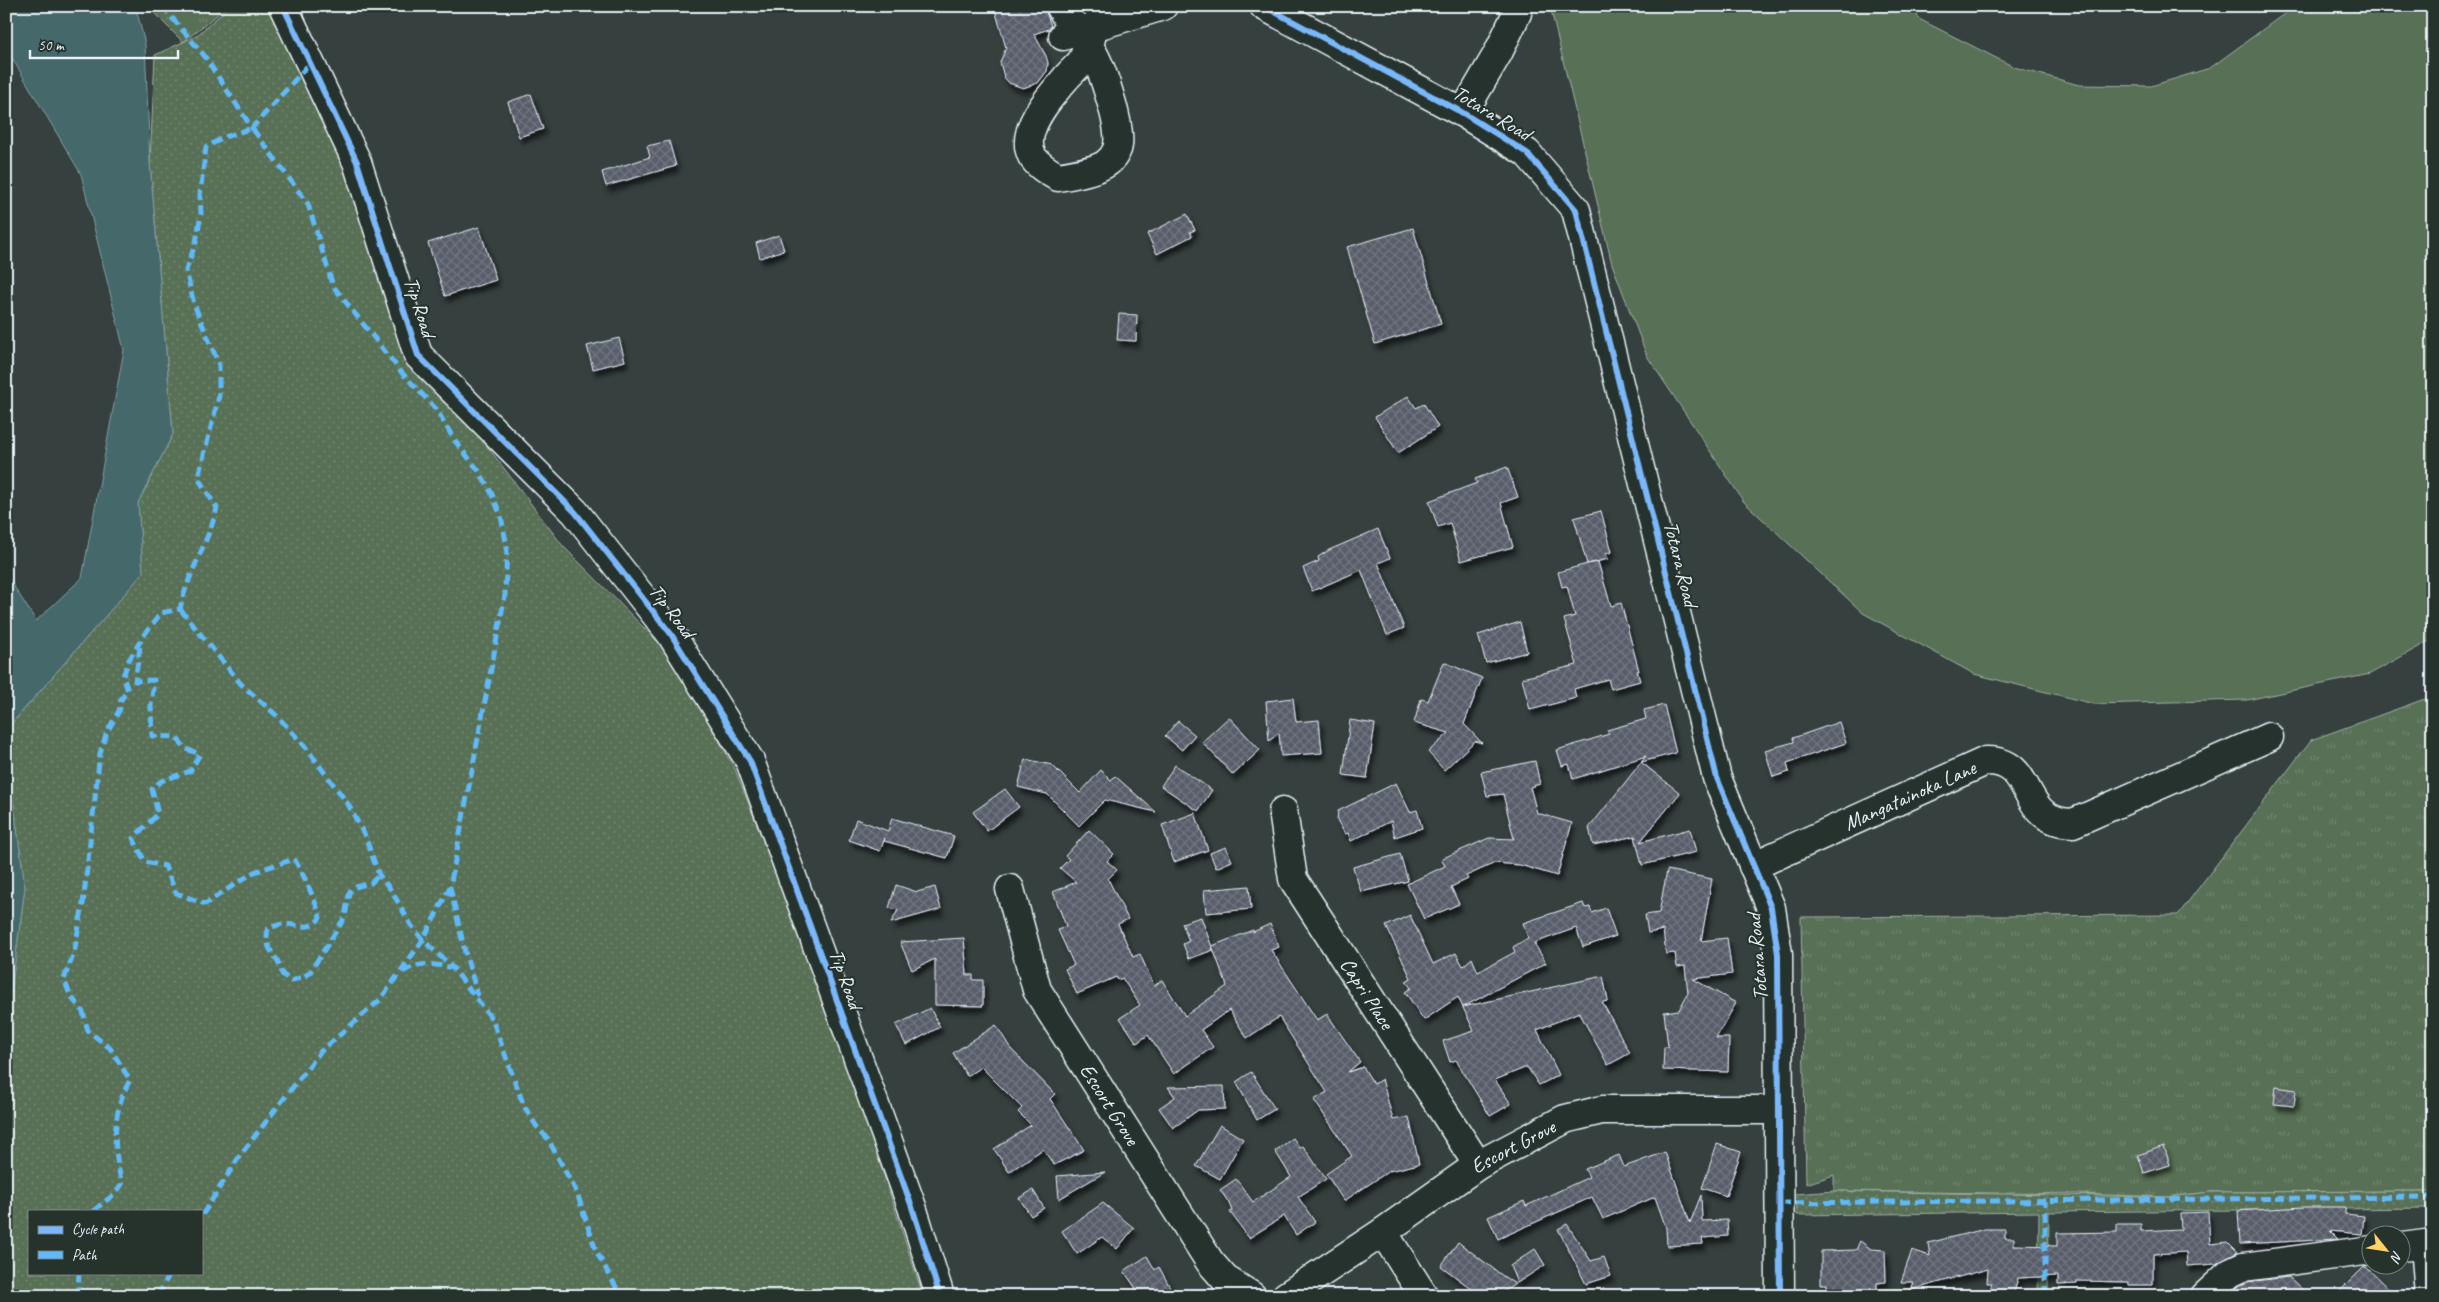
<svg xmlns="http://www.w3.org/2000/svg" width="2439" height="1302" font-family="Caveat,sans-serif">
	<defs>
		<pattern id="grass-tufts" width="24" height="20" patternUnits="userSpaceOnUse" patternTransform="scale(1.25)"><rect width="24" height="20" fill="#587055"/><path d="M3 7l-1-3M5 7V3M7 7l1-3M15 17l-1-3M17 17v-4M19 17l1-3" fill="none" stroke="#70856e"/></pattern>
		<pattern id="park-dots" width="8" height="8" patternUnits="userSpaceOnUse" patternTransform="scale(1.25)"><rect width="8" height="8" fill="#587055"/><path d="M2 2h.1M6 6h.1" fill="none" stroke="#70856e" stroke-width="1.8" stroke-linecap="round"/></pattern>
		<pattern id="building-cross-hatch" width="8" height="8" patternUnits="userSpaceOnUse" patternTransform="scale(1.25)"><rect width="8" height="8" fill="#595d6a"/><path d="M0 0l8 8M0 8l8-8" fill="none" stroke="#717580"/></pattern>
		<filter id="shadow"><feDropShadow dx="3" dy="5.5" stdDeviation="2.5" flood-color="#0009"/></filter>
	</defs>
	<rect width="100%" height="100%" fill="#35403f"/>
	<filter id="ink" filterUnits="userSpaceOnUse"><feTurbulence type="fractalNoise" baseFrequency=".02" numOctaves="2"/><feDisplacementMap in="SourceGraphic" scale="10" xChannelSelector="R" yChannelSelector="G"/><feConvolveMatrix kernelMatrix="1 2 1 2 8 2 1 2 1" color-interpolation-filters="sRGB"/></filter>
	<g filter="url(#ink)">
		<path fill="url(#grass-tufts)" stroke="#a0b0a6" d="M 147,6 L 228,6 L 183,42 Z
			M 2433,696 L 2433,1191 L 2210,1192 L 2167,1197 L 2078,1194 L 1834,1191 L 1834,1175 L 1806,1184 L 1801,917 L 2178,915 L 2311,740 Z"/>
		<path fill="url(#park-dots)" stroke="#a0b0a6" fill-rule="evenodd" d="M 230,6 L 283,6 L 418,355 L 563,546 L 659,643 L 698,704 L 734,767 L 826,996 L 923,1296 L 6,1296 L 6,1028 L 25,887 L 6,748 L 6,730 L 143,573 L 138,503 L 173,434 L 150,163 L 155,55 L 196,36 ZM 29,1211 L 201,1211 L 201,1273 L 29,1273 Z
			M 1834,1191 L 2167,1197 L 2210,1192 L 2433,1191 L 2433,1208 L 2049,1212 L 2048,1296 L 2038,1296 L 2039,1212 L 1797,1215 L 1796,1194 Z"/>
		<path fill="#587055" stroke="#a0b0a6" d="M 1550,6 L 1913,6 L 1919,19 L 2014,67 L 2079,85 L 2151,86 L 2210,68 L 2295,6 L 2433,6 L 2433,639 L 2370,674 L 2247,700 L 2094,704 L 1974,674 L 1863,613 L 1744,502 L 1647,356 L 1612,264 Z"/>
		<path fill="#45686b" stroke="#869fa3" d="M 6,6 L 136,8 L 145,44 L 150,163 L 173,434 L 138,503 L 143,573 L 6,730 L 6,574 L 36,621 L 82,578 L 124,350 L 81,174 L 6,48 Z
			M 6,748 L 25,887 L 6,1028 Z"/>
		<path fill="url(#building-cross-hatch)" stroke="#e8f1f8" filter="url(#shadow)" d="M 994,6 L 1044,6 L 1051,26 L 1049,29 L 1034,34 L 1046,56 L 1048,63 L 1047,71 L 1038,83 L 1023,88 L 1009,83 L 1004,77 L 1000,62 L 1006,48 Z
			M 531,94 L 543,129 L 519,137 L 508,102 Z
			M 669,141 L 676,166 L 606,186 L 602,172 L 650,157 L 647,146 Z
			M 1187,214 L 1195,230 L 1190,232 L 1192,236 L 1157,254 L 1147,234 Z
			M 479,227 L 496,280 L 445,296 L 428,243 Z
			M 1413,228 L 1441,324 L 1375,344 L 1347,247 Z
			M 779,235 L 784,250 L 760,258 L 756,243 Z
			M 1119,314 L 1137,315 L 1136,341 L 1117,340 Z
			M 619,338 L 625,361 L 593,369 L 587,346 Z
			M 1408,396 L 1416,408 L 1424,404 L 1438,427 L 1398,453 L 1375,417 Z
			M 1507,467 L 1518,497 L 1501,503 L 1513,547 L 1461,561 L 1450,523 L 1438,527 L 1429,501 L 1477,483 L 1475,479 Z
			M 1601,511 L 1612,552 L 1606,554 L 1608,559 L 1587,564 L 1598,562 L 1611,606 L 1621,603 L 1639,671 L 1637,671 L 1640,681 L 1611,689 L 1608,679 L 1574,689 L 1576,698 L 1530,710 L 1522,678 L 1577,665 L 1564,619 L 1575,616 L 1567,586 L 1562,587 L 1558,572 L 1587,564 L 1574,518 Z
			M 1378,529 L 1390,558 L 1378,563 L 1404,628 L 1387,635 L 1361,570 L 1312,591 L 1303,568 L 1319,561 L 1318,557 L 1329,550 Z
			M 1520,622 L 1527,652 L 1486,663 L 1478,635 Z
			M 1444,662 L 1482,678 L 1464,724 L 1482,743 L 1475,741 L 1444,770 L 1428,752 L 1449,733 L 1414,723 L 1421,699 L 1428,701 Z
			M 1293,698 L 1296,722 L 1319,720 L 1322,753 L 1281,756 L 1279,733 L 1269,741 L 1266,701 Z
			M 1664,705 L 1676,753 L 1641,762 L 1680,793 L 1640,842 L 1690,829 L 1696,852 L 1642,865 L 1635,836 L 1593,845 L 1589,828 L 1646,756 L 1573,779 L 1569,764 L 1562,766 L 1557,750 L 1609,734 L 1607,730 L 1646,719 L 1644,710 Z
			M 1229,717 L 1260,750 L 1233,775 L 1202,742 Z
			M 1350,720 L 1375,724 L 1367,778 L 1343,775 Z
			M 1178,721 L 1195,735 L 1182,750 L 1165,736 Z
			M 1839,722 L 1846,743 L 1787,763 L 1789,772 L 1773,777 L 1765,750 L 1794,742 L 1793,738 Z
			M 1025,759 L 1052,765 L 1080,793 L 1101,770 L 1111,780 L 1115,776 L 1156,812 L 1105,800 L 1079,826 L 1047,794 L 1018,787 Z
			M 1535,761 L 1540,784 L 1530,787 L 1537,813 L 1572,823 L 1557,876 L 1520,865 L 1495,863 L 1466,876 L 1468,879 L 1451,887 L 1459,904 L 1424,919 L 1407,884 L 1445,866 L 1441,859 L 1489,838 L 1514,839 L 1503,794 L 1487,796 L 1481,772 Z
			M 1175,765 L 1212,790 L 1198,811 L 1161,786 Z
			M 1396,783 L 1410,812 L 1417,810 L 1422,828 L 1395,837 L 1391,821 L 1351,841 L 1348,833 L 1345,834 L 1337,820 L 1338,811 Z
			M 1005,789 L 1019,807 L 987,831 L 973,812 Z
			M 1195,813 L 1208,850 L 1174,862 L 1162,825 Z
			M 892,818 L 954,836 L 947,858 L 884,841 L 885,838 L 880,851 L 849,840 L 856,819 L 888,831 Z
			M 1089,830 L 1114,854 L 1107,861 L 1117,870 L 1108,879 L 1128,919 L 1118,924 L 1133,957 L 1140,954 L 1154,986 L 1162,980 L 1185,1016 L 1227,986 L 1212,946 L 1253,930 L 1253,932 L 1270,924 L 1279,947 L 1271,950 L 1317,1020 L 1327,1014 L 1360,1062 L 1348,1072 L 1363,1067 L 1374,1084 L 1382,1079 L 1393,1120 L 1409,1117 L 1419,1164 L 1389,1171 L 1344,1201 L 1326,1174 L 1352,1156 L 1314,1100 L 1327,1092 L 1279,1017 L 1247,1038 L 1229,1010 L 1201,1030 L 1213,1047 L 1174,1074 L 1148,1035 L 1137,1043 L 1120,1018 L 1140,1005 L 1122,978 L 1118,980 L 1116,977 L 1077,994 L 1065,969 L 1074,965 L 1058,930 L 1066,926 L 1053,892 L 1076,882 L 1060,868 L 1069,859 L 1065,856 Z
			M 1226,847 L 1232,861 L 1216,868 L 1210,853 Z
			M 1400,854 L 1408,881 L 1361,892 L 1353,867 Z
			M 1667,870 L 1712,879 L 1701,941 L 1727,938 L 1732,974 L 1693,979 L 1736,1003 L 1716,1038 L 1729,1038 L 1728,1072 L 1663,1070 L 1664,1047 L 1668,1047 L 1664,1012 L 1679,1010 L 1688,993 L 1685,966 L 1677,967 L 1675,953 L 1666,954 L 1663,930 L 1648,933 L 1645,915 L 1659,913 Z
			M 896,885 L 917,892 L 935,887 L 941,909 L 891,923 L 898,910 L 889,908 Z
			M 1249,886 L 1251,909 L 1206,913 L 1204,890 Z
			M 1583,903 L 1585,908 L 1590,907 L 1592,913 L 1606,908 L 1616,936 L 1583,947 L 1576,928 L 1534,943 L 1546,963 L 1463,1007 L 1603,976 L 1608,1001 L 1602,1002 L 1630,1053 L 1608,1065 L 1579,1012 L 1537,1030 L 1559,1075 L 1539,1085 L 1527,1067 L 1495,1080 L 1511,1104 L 1490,1116 L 1456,1060 L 1450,1062 L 1443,1041 L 1474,1031 L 1458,997 L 1424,1020 L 1405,992 L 1411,988 L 1406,981 L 1411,978 L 1386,926 L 1410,915 L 1433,964 L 1456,953 L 1463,966 L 1472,958 L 1478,972 L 1515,952 L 1513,947 L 1528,938 L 1523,923 Z
			M 1201,917 L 1213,950 L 1189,959 L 1183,944 L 1189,941 L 1182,923 Z
			M 964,938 L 967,975 L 973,975 L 973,980 L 983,980 L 983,1006 L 935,1005 L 935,959 L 912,970 L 900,942 Z
			M 930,1008 L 940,1027 L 906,1045 L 896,1025 Z
			M 996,1025 L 1011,1049 L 1055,1094 L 1050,1099 L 1084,1150 L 1054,1165 L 1043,1149 L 1009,1172 L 994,1149 L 1031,1125 L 1018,1112 L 1022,1108 L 981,1067 L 967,1076 L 953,1053 Z
			M 1251,1072 L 1275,1109 L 1257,1120 L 1236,1082 Z
			M 1224,1086 L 1225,1109 L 1198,1110 L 1173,1128 L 1159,1108 L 1175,1097 L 1168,1087 Z
			M 2276,1087 L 2296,1090 L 2294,1106 L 2274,1104 Z
			M 1220,1125 L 1243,1139 L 1220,1179 L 1196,1166 Z
			M 1293,1138 L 1300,1148 L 1303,1146 L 1326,1179 L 1298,1197 L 1315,1222 L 1296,1235 L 1284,1216 L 1249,1238 L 1230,1212 L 1232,1211 L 1229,1203 L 1220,1190 L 1236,1179 L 1253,1202 L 1291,1177 L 1275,1151 Z
			M 1717,1144 L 1741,1152 L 1726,1196 L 1702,1188 Z
			M 2164,1146 L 2170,1165 L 2144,1173 L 2138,1155 Z
			M 1665,1152 L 1690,1223 L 1701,1195 L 1702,1221 L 1727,1220 L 1728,1236 L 1702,1238 L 1703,1244 L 1667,1246 L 1666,1228 L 1655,1197 L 1603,1219 L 1592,1197 L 1498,1239 L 1488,1217 L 1524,1201 L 1526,1206 L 1589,1177 L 1585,1169 L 1619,1155 L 1624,1167 Z
			M 1105,1172 L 1059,1199 L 1057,1176 Z
			M 1033,1190 L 1044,1208 L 1031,1216 L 1019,1198 Z
			M 1103,1203 L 1134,1228 L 1117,1249 L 1102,1237 L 1077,1254 L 1062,1231 Z
			M 2304,1207 L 2345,1207 L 2345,1214 L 2364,1216 L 2362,1234 L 2330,1231 L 2338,1239 L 2240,1244 L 2238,1211 Z
			M 2208,1212 L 2210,1244 L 2228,1242 L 2238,1252 L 2216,1264 L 2187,1266 L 2186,1252 L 2153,1254 L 2153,1285 L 2129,1285 L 2129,1282 L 2077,1281 L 2077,1284 L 2058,1285 L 2058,1276 L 2018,1278 L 2013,1296 L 1988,1296 L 1992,1283 L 1987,1283 L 1988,1269 L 1911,1290 L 1914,1282 L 1901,1282 L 1912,1250 L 1930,1256 L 1928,1243 L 1985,1229 L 2005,1229 L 2005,1238 L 2014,1238 L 2014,1245 L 2057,1246 L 2057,1233 L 2117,1232 L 2117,1224 L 2141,1224 L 2141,1231 L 2181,1229 L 2180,1213 Z
			M 1567,1224 L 1591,1261 L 1604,1257 L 1611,1276 L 1586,1284 L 1558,1229 Z
			M 1860,1241 L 1871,1249 L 1885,1250 L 1886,1282 L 1877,1283 L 1877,1296 L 1827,1296 L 1827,1284 L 1821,1284 L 1821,1251 L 1856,1250 Z
			M 1458,1242 L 1503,1276 L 1515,1284 L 1498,1296 L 1481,1296 L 1441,1266 Z
			M 1535,1249 L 1545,1265 L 1517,1283 L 1510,1266 Z
			M 1147,1256 L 1155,1270 L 1159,1267 L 1171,1289 L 1160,1296 L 1141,1296 L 1124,1271 Z
			M 2364,1267 L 2366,1267 L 2396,1296 L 2335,1296 Z
			M 2289,1277 L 2309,1296 L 2228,1296 L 2239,1286 L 2247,1282 Z"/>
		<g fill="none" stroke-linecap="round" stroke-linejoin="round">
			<defs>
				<g id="minor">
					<path d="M 283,6 L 357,162 L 418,355 L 575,512 L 671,634 L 750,761 L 912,1207 L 940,1296"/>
					<path d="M 1060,6 L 1069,22 L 1082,30"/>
					<path d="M 1264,6 L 1463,113 L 1527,153 L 1576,210 L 1717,778 L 1771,908 L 1778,954 L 1780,1296"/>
					<path d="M 1063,36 L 1163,6"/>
					<path d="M 1089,47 C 1101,62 1121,125 1118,145 C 1118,149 1113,158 1109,161 C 1101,170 1071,175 1058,177 C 1049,172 1038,166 1032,156 C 1019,131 1050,96 1065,79 C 1070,73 1076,68 1081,62 C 1088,51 1091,39 1094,26"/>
					<path d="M 1463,113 L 1498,53 L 1517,13 L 1518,6"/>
					<path id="s1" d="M 1283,811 L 1293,879 L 1478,1165"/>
					<path id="s2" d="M 1753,866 L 1986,761 C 2038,760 2016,822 2073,823 L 2269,737"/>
					<path id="s3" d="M 1010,889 L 1037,990 L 1210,1262 L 1225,1279 L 1252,1296"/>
					<path d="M 1383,1232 L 1424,1296"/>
					<path d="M 2402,1247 L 2425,1244 L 2429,1296"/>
					<path id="s4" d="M 1286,1296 L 1383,1232 L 1478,1165 L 1565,1119 L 1602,1110 L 1779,1110"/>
					<path d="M 2205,1296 L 2230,1273 L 2243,1267 L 2372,1250"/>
				</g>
			</defs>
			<use href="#minor" stroke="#e8f1f8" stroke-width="31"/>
			<use href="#minor" stroke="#26332d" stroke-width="28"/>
			<path stroke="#60bafa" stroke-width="5" stroke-dasharray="10 5" stroke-linecap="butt" d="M 162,6 L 203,54 L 252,128 L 310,63
				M 180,609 L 241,684 L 276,715 L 304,745 L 348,804 L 365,836 L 379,875 L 391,890 L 411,925 L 423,940 L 453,968
				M 140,647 L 135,681 L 154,680 L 151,706 L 152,736 L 176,737 L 186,749 L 200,754 L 190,771 L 161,781 L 152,789 L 158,814 L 133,838 L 145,862 L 165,866 L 176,893 L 205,904 L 254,872 L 294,859 C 299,865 320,910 320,918 C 309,932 298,924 284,924 C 279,924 272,927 268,929 C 263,952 279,954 282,974 L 291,981 L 305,976 L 310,972 L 345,917 L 349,893 L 352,888 L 371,883 L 379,875
				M 450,887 L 465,952 L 478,996
				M 403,972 C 419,961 435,964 453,968 L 492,1019 L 524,1106 L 537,1127 L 548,1139 L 577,1193 L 596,1251 L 621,1296
				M 1780,1203 L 2433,1197
				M 94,1211 C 104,1200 114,1198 122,1184 C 113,1148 111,1113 130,1080 L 110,1048 L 88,1031 L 83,1012 L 70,995 L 64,979 L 74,953 L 83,904 L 100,753 L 107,732 L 120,709 C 118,701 123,696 128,691 L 123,676 L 129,660 L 144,635 L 161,613 L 180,609 C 188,573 208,543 217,508 L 198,478 L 219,396 L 219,365 L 194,304 L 186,270 L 196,242 L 201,214 L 200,194 L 206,147 L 225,137 L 252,128 L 308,204 L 333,286 L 402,373 L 436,409 L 455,441 L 479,471 L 491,492 L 501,516 L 507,547 L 505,595 L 450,887 L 423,940 L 380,1000 L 320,1052 L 241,1154 L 201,1217
				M 76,1296 L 78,1291 L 79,1273
				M 158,1296 L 170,1273
				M 2045,1296 L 2045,1201"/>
			<defs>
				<path id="cycleway" d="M 283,6 L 357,162 L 418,355 L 575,512 L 671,634 L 750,761 L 912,1207 L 940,1296
					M 1264,6 L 1463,113 L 1527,153 L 1576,210 L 1717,778 L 1771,908 L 1778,954 L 1780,1296"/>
			</defs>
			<use href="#cycleway" stroke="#26332d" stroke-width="9"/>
			<use href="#cycleway" stroke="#7ab7fb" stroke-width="6"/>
		</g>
	</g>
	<g text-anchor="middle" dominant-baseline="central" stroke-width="4" stroke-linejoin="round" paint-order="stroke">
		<g font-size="21" fill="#e8f1f8" stroke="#26332d">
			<text transform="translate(1492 113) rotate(31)">Totara Road</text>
			<text transform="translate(420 307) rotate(72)">Tip Road</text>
			<text transform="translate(1681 564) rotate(76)">Totara Road</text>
			<text transform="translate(672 611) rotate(53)">Tip Road</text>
			<text stroke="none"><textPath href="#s2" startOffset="172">Mangatainoka Lane</textPath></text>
			<text transform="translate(1757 957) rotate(-95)">Totara Road</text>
			<text transform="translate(846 979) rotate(70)">Tip Road</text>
			<text stroke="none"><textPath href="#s1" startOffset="205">Capri Place</textPath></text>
			<text stroke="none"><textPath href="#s3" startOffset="240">Escort Grove</textPath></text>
			<text stroke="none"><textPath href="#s4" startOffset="272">Escort Grove</textPath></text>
		</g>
	</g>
	<rect width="2439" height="1302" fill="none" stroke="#26332d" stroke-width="25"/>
	<rect x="12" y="12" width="2414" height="1277" fill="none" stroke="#e8f1f8" stroke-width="2" filter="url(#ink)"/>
	<rect x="28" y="1210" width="175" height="65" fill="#26332d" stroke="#747f7e"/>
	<rect x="38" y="1226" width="25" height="8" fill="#7ab7fb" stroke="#747f7e"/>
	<text x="72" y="1234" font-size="15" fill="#e8f1f8">Cycle path</text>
	<rect x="38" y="1251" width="25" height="8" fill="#60bafa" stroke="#747f7e"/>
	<text x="72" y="1260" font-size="15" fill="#e8f1f8">Path</text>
	<g transform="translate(2386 1250) rotate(120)"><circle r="24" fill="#26332d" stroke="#747f7e"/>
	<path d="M0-4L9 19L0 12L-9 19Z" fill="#ffd166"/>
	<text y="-8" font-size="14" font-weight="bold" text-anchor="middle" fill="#e8f1f8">N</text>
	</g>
	<path d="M30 50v8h148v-8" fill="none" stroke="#e8f1f8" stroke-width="2.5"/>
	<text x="38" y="50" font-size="15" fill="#e8f1f8" stroke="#26332d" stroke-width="4" paint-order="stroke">50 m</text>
</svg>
